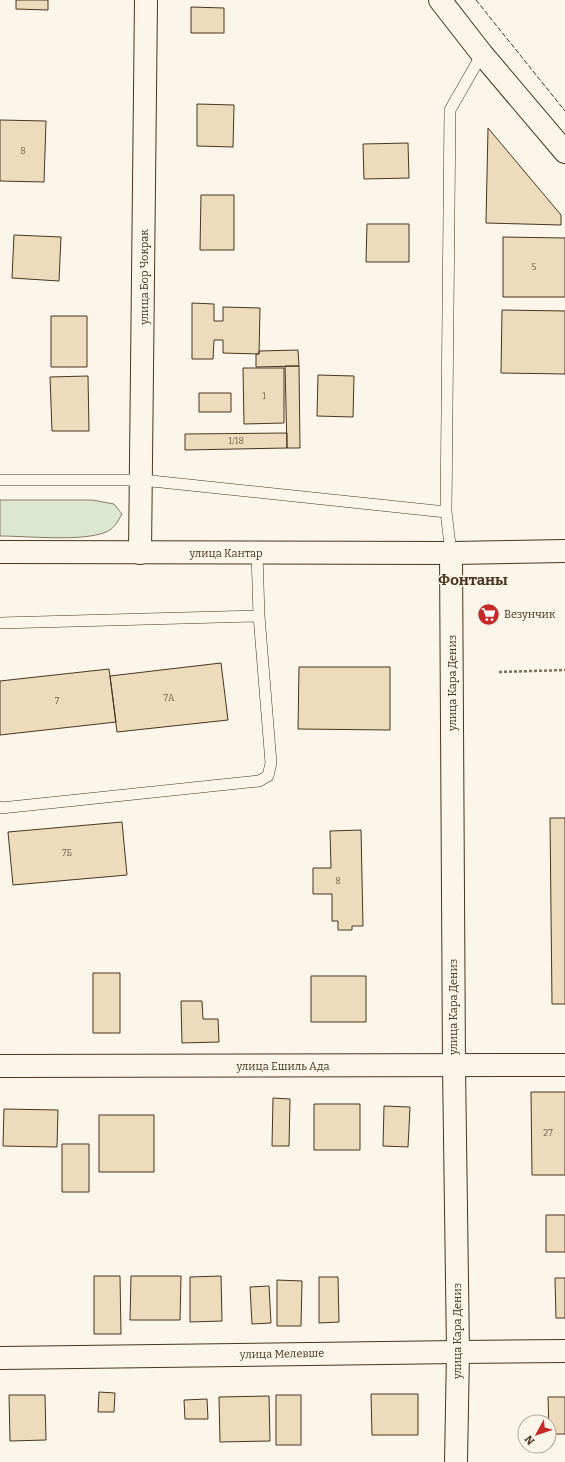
<svg xmlns="http://www.w3.org/2000/svg" width="565" height="1462" font-family="Bitter,serif">
	<rect width="100%" height="100%" fill="#fbf6e9"/>
	<path fill="#dce7d0" stroke="#887966" d="M 0,500 L 92,500 L 114,504 L 122,514 C 118,521 114,529 106,532 C 82,542 28,536 0,536 Z"/>
	<path fill="#ecdcbc" stroke="#4a3520" d="M 16,0 L 48,0 L 48,10 L 16,9 Z
		M 191,7 L 224,8 L 224,33 L 191,33 Z
		M 197,104 L 234,105 L 233,147 L 197,146 Z
		M 0,120 L 46,121 L 44,182 L 0,181 Z
		M 488,128 L 561,215 L 561,225 L 486,223 Z
		M 408,143 L 409,178 L 364,179 L 363,144 Z
		M 201,195 L 234,195 L 234,250 L 200,250 Z
		M 367,224 L 409,224 L 409,262 L 366,262 Z
		M 14,235 L 61,237 L 59,281 L 12,278 Z
		M 503,237 L 565,238 L 565,297 L 503,297 Z
		M 192,303 L 214,304 L 214,321 L 223,321 L 223,307 L 260,308 L 259,354 L 223,353 L 223,340 L 214,340 L 213,359 L 192,359 Z
		M 502,310 L 565,311 L 565,374 L 501,373 Z
		M 51,316 L 87,316 L 87,367 L 51,367 Z
		M 298,350 L 299,366 L 256,367 L 256,354 L 259,354 L 259,351 Z
		M 285,366 L 299,366 L 300,448 L 287,448 Z
		M 243,368 L 284,368 L 284,423 L 244,424 Z
		M 318,375 L 354,376 L 353,417 L 317,416 Z
		M 88,376 L 89,431 L 52,431 L 50,377 Z
		M 199,393 L 231,393 L 231,412 L 199,412 Z
		M 287,433 L 287,448 L 185,450 L 185,434 Z
		M 221,663 L 228,720 L 117,732 L 110,676 Z
		M 299,667 L 390,667 L 390,730 L 298,729 Z
		M 109,669 L 116,722 L 0,735 L 0,681 Z
		M 550,818 L 565,818 L 565,1004 L 552,1004 Z
		M 122,822 L 127,875 L 13,885 L 8,832 Z
		M 361,830 L 363,926 L 352,926 L 352,930 L 338,930 L 338,921 L 332,921 L 332,894 L 313,894 L 313,868 L 331,868 L 330,831 Z
		M 93,973 L 120,973 L 120,1033 L 93,1033 Z
		M 311,976 L 366,976 L 366,1022 L 311,1022 Z
		M 181,1001 L 202,1001 L 203,1019 L 218,1019 L 219,1042 L 182,1043 Z
		M 531,1092 L 565,1092 L 565,1175 L 532,1175 Z
		M 273,1098 L 290,1099 L 289,1146 L 272,1146 Z
		M 314,1104 L 360,1104 L 360,1150 L 314,1150 Z
		M 384,1106 L 410,1107 L 408,1147 L 383,1146 Z
		M 4,1109 L 58,1110 L 57,1147 L 3,1146 Z
		M 99,1115 L 154,1115 L 154,1172 L 99,1172 Z
		M 62,1144 L 89,1144 L 89,1192 L 62,1192 Z
		M 546,1215 L 565,1215 L 565,1252 L 546,1252 Z
		M 94,1276 L 120,1276 L 121,1334 L 94,1334 Z
		M 131,1276 L 181,1276 L 180,1320 L 130,1320 Z
		M 221,1276 L 222,1321 L 190,1322 L 190,1277 Z
		M 319,1277 L 338,1277 L 339,1322 L 319,1323 Z
		M 555,1278 L 565,1278 L 565,1318 L 556,1318 Z
		M 277,1280 L 302,1281 L 301,1326 L 277,1326 Z
		M 269,1286 L 271,1323 L 252,1324 L 250,1287 Z
		M 99,1392 L 115,1393 L 114,1412 L 98,1412 Z
		M 371,1394 L 418,1394 L 418,1435 L 372,1435 Z
		M 9,1395 L 45,1395 L 46,1440 L 10,1441 Z
		M 276,1395 L 301,1395 L 301,1445 L 276,1445 Z
		M 269,1396 L 270,1441 L 220,1442 L 219,1397 Z
		M 548,1397 L 565,1397 L 565,1434 L 549,1434 Z
		M 207,1399 L 208,1419 L 185,1419 L 184,1400 Z"/>
	<g fill="none" stroke-linecap="round" stroke-linejoin="round">
		<defs>
			<path id="service" d="M 0,480 L 142,480 L 446,512
				M 451,553 L 446,512 L 450,110 L 482,54
				M 0,623 L 259,616
				M 0,807 L 1,808 L 259,781 L 268,776 L 271,763 L 259,616 L 257,553"/>
			<path id="minor" d="M 440,0 L 482,54 L 565,152
				M 140,553 L 146,0
				M 451,553 L 565,551
				M 0,1066 L 565,1065
				M 0,1358 L 458,1352"/>
			<path id="tertiary" d="M 458,1352 L 565,1351"/>
			<path id="secondary" d="M 0,552 L 451,553 L 454,1066 L 458,1352 L 456,1462"/>
		</defs>
		<use href="#service" stroke="#4a3520" stroke-width="12"/>
		<use href="#minor" stroke="#4a3520" stroke-width="24"/>
		<use href="#tertiary" stroke="#4a3520" stroke-width="24"/>
		<use href="#secondary" stroke="#4a3520" stroke-width="24"/>
		<path stroke="#7f6f5c" stroke-width="2.5" stroke-dasharray="3 2" stroke-linecap="butt" d="M 499,672 L 565,670"/>
		<use href="#service" stroke="#fbf6e9" stroke-width="11"/>
		<use href="#minor" stroke="#fbf6e9" stroke-width="22"/>
		<use href="#tertiary" stroke="#fbf6e9" stroke-width="22"/>
		<use href="#secondary" stroke="#fbf6e9" stroke-width="22"/>
		<path stroke="#4a3520" stroke-width="1" stroke-dasharray="5 2" stroke-linecap="butt" d="M 476,0 L 565,111"/>
	</g>
	<defs>
		<symbol id="supermarket-disc" viewBox="-11 -11 22 22"><circle r="9.5" fill="#c62828" stroke="#fbf6e9"/><path d="M-6-5.5h2.5l.6 2H6L4.5 2H-2.5L-4.4-4H-6ZM-1.5 3.2a1.3 1.3 0 1 0 .1 0ZM3 3.2a1.3 1.3 0 1 0 .1 0Z" fill="#fff"/></symbol>
	</defs>
	<g fill-rule="evenodd">
		<use href="#supermarket-disc" x="476" y="602" width="25" height="25"/>
	</g>
	<g text-anchor="middle" dominant-baseline="central" stroke-width="3" stroke-linejoin="round" paint-order="stroke">
		<g font-size="9" fill="#725f47">
			<text x="23" y="151">8</text>
			<text x="534" y="267">5</text>
			<text x="264" y="396">1</text>
			<text x="236" y="441">1/18</text>
			<text x="169" y="698">7А</text>
			<text x="57" y="701">7</text>
			<text x="67" y="853">7Б</text>
			<text x="338" y="881">8</text>
			<text x="548" y="1133">27</text>
		</g>
		<g font-size="11" fill="#4a3520" stroke="#fbf6e9">
			<text transform="translate(144 277) rotate(-90)">улица Бор Чокрак</text>
			<text x="226" y="553">улица Кантар</text>
			<text transform="translate(452 683) rotate(-90)">улица Кара Дениз</text>
			<text transform="translate(453 1007) rotate(-90)">улица Кара Дениз</text>
			<text x="283" y="1066">улица Ешиль Ада</text>
			<text transform="translate(457 1331) rotate(-90)">улица Кара Дениз</text>
			<text transform="translate(282 1354) rotate(-1)">улица Мелевше</text>
		</g>
		<g font-size="11" fill="#4a3520" stroke="#fbf6e9" text-anchor="start">
			<text x="504" y="614">Везунчик</text>
		</g>
		<g font-size="15" font-weight="bold" fill="#4a3520" stroke="#fbf6e9">
			<text x="473" y="580">Фонтаны</text>
		</g>
	</g>
	<g transform="translate(537 1434) rotate(230)"><circle r="19" fill="#fbf6e9" stroke="#b4a999"/>
	<path d="M0-3L7 15L0 10L-7 15Z" fill="#c62828"/>
	<text y="-6" font-size="11" font-weight="bold" text-anchor="middle" fill="#4a3520">N</text>
	</g>
</svg>
